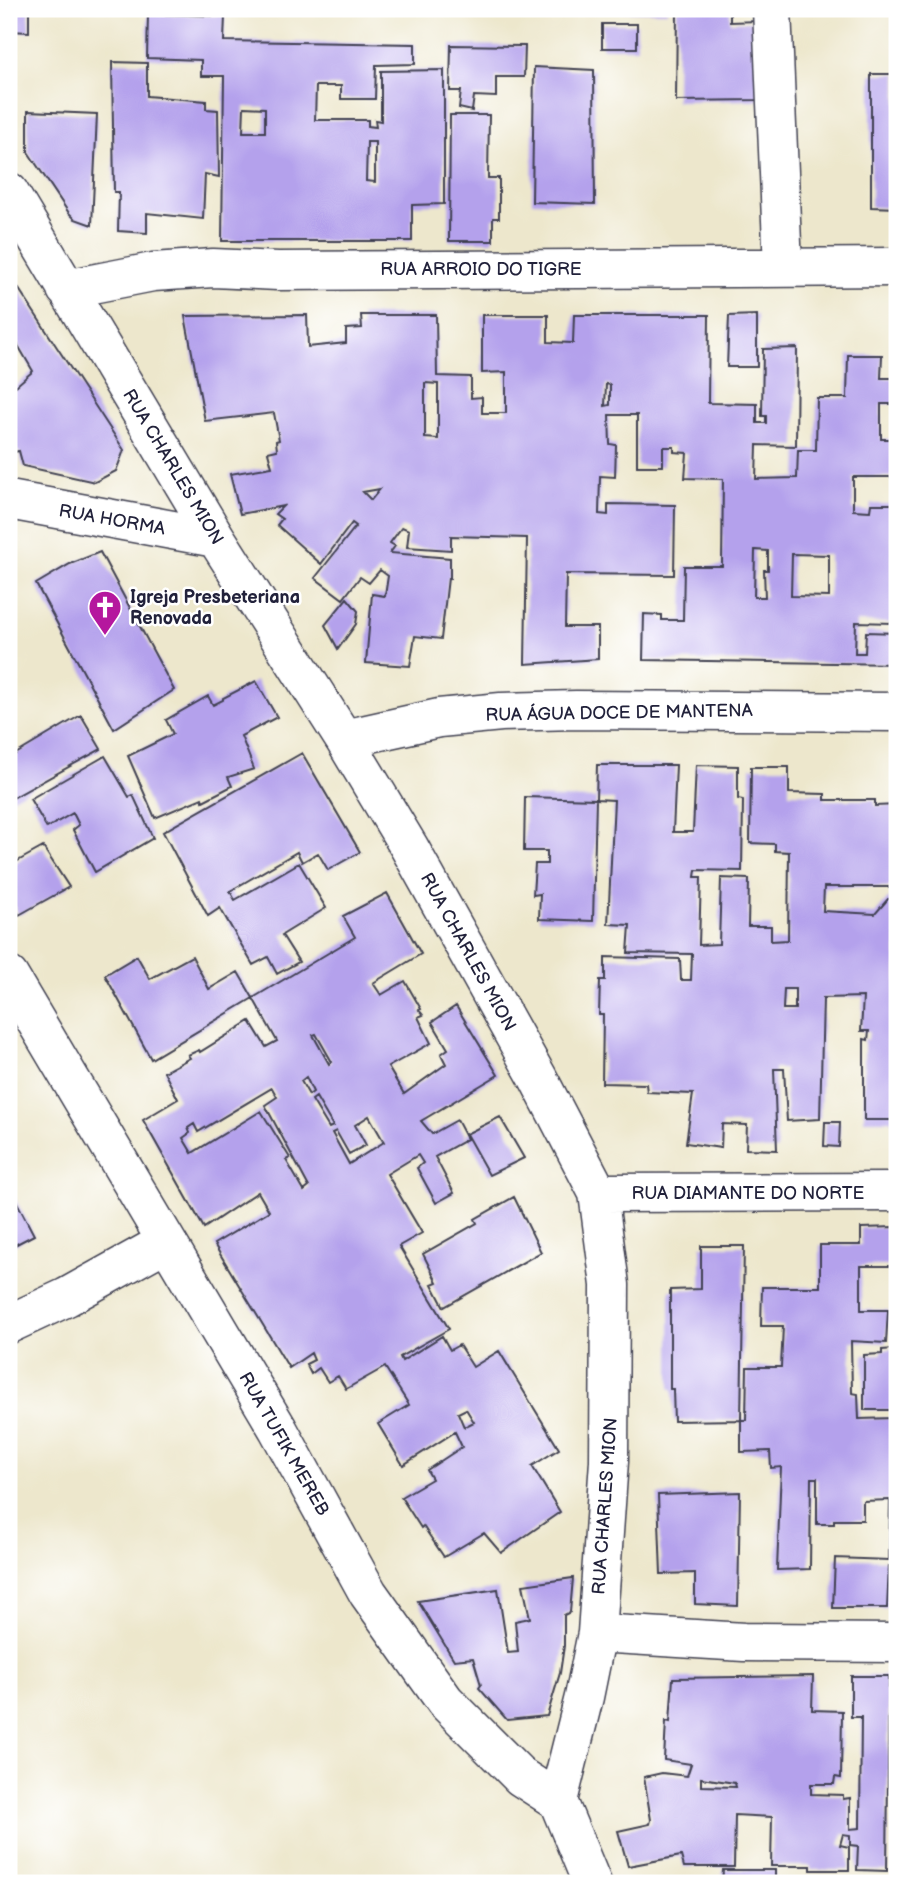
<svg xmlns="http://www.w3.org/2000/svg" width="906" height="1892" font-family="'Balsamiq Sans',sans-serif">
	<rect width="100%" height="100%" fill="#fff"/>
	<filter id="ink" filterUnits="userSpaceOnUse"><feTurbulence type="fractalNoise" baseFrequency=".0143" numOctaves="2"/><feDisplacementMap in="SourceGraphic" scale="14" xChannelSelector="R" yChannelSelector="G"/><feConvolveMatrix kernelMatrix="1 2 1 2 8 2 1 2 1" color-interpolation-filters="sRGB"/></filter>
	<filter id="wash" filterUnits="userSpaceOnUse"><feTurbulence type="fractalNoise" baseFrequency=".00686" numOctaves="4" result="noise"/><feDisplacementMap in="SourceGraphic" scale="28" xChannelSelector="R" yChannelSelector="G"/><feGaussianBlur stdDeviation="1.57" result="paint"/><feColorMatrix in="noise" values="0 0 0 0 0 0 0 0 0 0 0 0 0 0 0 0 0 1.4 0 .05"/><feComposite in="paint" operator="in"/></filter>
	<g filter="url(#wash)">
		<rect width="100%" height="100%" fill="#ede7cc"/>
		<g id="blocks">
			<path fill="#b4a1ec" fill-rule="evenodd" d="M 9,9 L 29,9 L 29,32 L 9,31 Z
				M 604,9 L 667,9 L 667,12 L 604,11 Z
				M 677,9 L 730,9 L 730,22 L 759,21 L 759,100 L 676,101 Z
				M 148,14 L 225,16 L 224,41 L 415,44 L 415,64 L 376,65 L 375,99 L 341,99 L 341,86 L 316,86 L 315,120 L 368,120 L 368,126 L 376,127 L 375,120 L 381,121 L 381,71 L 444,70 L 444,204 L 412,205 L 412,241 L 222,241 L 224,76 L 201,76 L 201,60 L 147,58 ZM 244,107 L 265,108 L 265,132 L 243,132 ZM 367,142 L 375,142 L 375,182 L 366,181 Z
				M 602,24 L 637,24 L 637,48 L 602,48 Z
				M 451,45 L 525,46 L 524,77 L 496,77 L 496,97 L 474,96 L 472,111 L 459,108 L 461,91 L 450,91 Z
				M 112,62 L 147,63 L 147,96 L 206,101 L 206,109 L 218,110 L 219,177 L 205,174 L 203,219 L 147,213 L 147,233 L 118,231 L 119,192 L 114,192 Z
				M 534,67 L 594,70 L 595,204 L 532,202 Z
				M 871,74 L 897,74 L 897,208 L 871,207 Z
				M 28,111 L 97,114 L 92,225 L 75,219 L 69,213 L 28,152 Z
				M 450,115 L 489,115 L 488,178 L 499,178 L 499,218 L 493,218 L 493,241 L 449,241 Z
				M 15,283 L 124,450 L 116,471 L 95,482 L 23,466 L 19,451 L 9,453 L 9,379 L 16,386 L 33,371 L 9,330 L 9,288 Z
				M 307,315 L 308,347 L 346,343 L 346,329 L 362,328 L 361,315 L 436,315 L 437,376 L 471,377 L 471,398 L 482,397 L 482,413 L 506,413 L 506,372 L 482,373 L 482,315 L 548,315 L 548,342 L 573,343 L 574,315 L 709,315 L 708,403 L 757,404 L 757,423 L 766,423 L 766,416 L 762,416 L 763,349 L 797,348 L 796,446 L 757,445 L 756,479 L 797,478 L 798,450 L 816,450 L 817,398 L 847,398 L 848,355 L 882,355 L 881,378 L 897,378 L 896,404 L 881,404 L 881,439 L 897,439 L 897,477 L 853,477 L 853,510 L 870,511 L 871,504 L 893,504 L 893,623 L 856,622 L 855,653 L 865,653 L 866,632 L 897,633 L 897,664 L 643,660 L 644,614 L 662,615 L 662,620 L 683,620 L 684,566 L 722,566 L 723,479 L 685,478 L 687,453 L 674,452 L 674,447 L 663,447 L 663,466 L 637,466 L 637,415 L 609,415 L 610,444 L 616,445 L 615,477 L 600,476 L 599,514 L 608,515 L 608,504 L 675,505 L 674,575 L 566,574 L 565,627 L 598,627 L 598,659 L 525,664 L 527,538 L 451,536 L 451,550 L 407,547 L 409,530 L 402,527 L 390,543 L 395,546 L 390,553 L 450,558 L 450,578 L 448,578 L 441,639 L 415,636 L 410,666 L 366,663 L 372,594 L 385,596 L 388,576 L 380,570 L 369,583 L 360,577 L 343,599 L 315,578 L 356,526 L 352,523 L 321,564 L 277,525 L 282,519 L 275,514 L 283,506 L 240,514 L 230,474 L 272,467 L 268,452 L 277,450 L 276,441 L 279,440 L 274,413 L 205,421 L 185,316 ZM 425,383 L 438,384 L 438,439 L 425,438 ZM 606,384 L 610,385 L 610,405 L 605,406 ZM 380,489 L 371,500 L 363,492 ZM 755,550 L 768,551 L 768,570 L 764,570 L 765,597 L 754,597 ZM 792,554 L 829,555 L 829,597 L 791,596 Z
				M 757,315 L 757,367 L 727,367 L 729,316 Z
				M 100,552 L 174,690 L 114,729 L 36,584 L 70,564 Z
				M 347,598 L 358,611 L 356,624 L 338,649 L 325,625 Z
				M 256,681 L 277,717 L 241,736 L 254,769 L 228,777 L 232,786 L 203,801 L 202,798 L 155,818 L 128,756 L 173,734 L 166,720 L 208,696 L 213,705 L 223,700 L 223,698 Z
				M 81,715 L 101,749 L 9,800 L 9,758 Z
				M 302,753 L 360,852 L 328,870 L 318,853 L 302,862 L 297,852 L 230,891 L 235,900 L 299,863 L 326,908 L 282,935 L 299,962 L 277,974 L 268,957 L 253,965 L 220,908 L 208,916 L 163,832 Z
				M 105,756 L 129,797 L 133,795 L 153,838 L 95,872 L 73,830 L 79,825 L 73,813 L 47,828 L 30,799 Z
				M 597,765 L 676,765 L 673,832 L 693,832 L 696,765 L 738,766 L 738,799 L 743,800 L 742,871 L 696,870 L 695,877 L 701,877 L 699,945 L 719,944 L 721,878 L 749,879 L 748,926 L 771,926 L 771,941 L 788,940 L 789,852 L 775,851 L 775,844 L 750,843 L 751,767 L 789,767 L 789,793 L 825,794 L 825,800 L 875,800 L 875,806 L 897,805 L 897,887 L 824,887 L 823,911 L 875,914 L 888,899 L 897,898 L 897,1120 L 864,1120 L 864,1039 L 868,1040 L 869,1031 L 861,1031 L 863,997 L 823,998 L 820,1119 L 787,1121 L 784,1069 L 774,1069 L 777,1150 L 746,1149 L 747,1125 L 722,1124 L 721,1148 L 686,1143 L 693,1094 L 647,1092 L 646,1084 L 602,1083 L 603,1015 L 599,1015 L 600,980 L 605,980 L 605,957 L 680,959 L 681,980 L 691,980 L 692,954 L 628,953 L 630,925 L 608,924 L 614,800 L 596,799 ZM 784,989 L 795,989 L 795,1009 L 783,1009 Z
				M 525,797 L 596,799 L 593,921 L 539,919 L 540,894 L 533,895 L 535,864 L 547,864 L 547,851 L 524,851 Z
				M 43,847 L 69,887 L 19,915 L 9,897 L 9,866 Z
				M 387,893 L 421,954 L 373,983 L 381,995 L 405,981 L 421,1009 L 419,1010 L 423,1015 L 418,1017 L 431,1043 L 388,1067 L 404,1094 L 446,1064 L 441,1054 L 448,1049 L 432,1022 L 456,1006 L 498,1075 L 421,1121 L 432,1134 L 457,1120 L 467,1139 L 435,1157 L 454,1193 L 436,1203 L 417,1168 L 423,1163 L 418,1155 L 387,1174 L 422,1233 L 399,1246 L 449,1329 L 400,1357 L 402,1361 L 442,1336 L 450,1350 L 459,1345 L 473,1367 L 499,1351 L 559,1449 L 532,1466 L 560,1512 L 501,1553 L 484,1533 L 444,1557 L 423,1526 L 421,1528 L 401,1497 L 432,1479 L 427,1470 L 462,1447 L 455,1432 L 403,1465 L 378,1424 L 409,1405 L 385,1367 L 346,1389 L 338,1376 L 328,1382 L 319,1368 L 311,1374 L 306,1364 L 314,1360 L 311,1353 L 289,1368 L 214,1244 L 269,1211 L 258,1192 L 204,1228 L 143,1120 L 178,1099 L 164,1072 L 190,1058 L 188,1055 L 199,1050 L 200,1052 L 250,1021 L 266,1047 L 277,1041 L 253,998 L 355,937 L 343,916 ZM 316,1034 L 332,1062 L 329,1064 L 313,1035 ZM 306,1077 L 313,1092 L 309,1095 L 301,1081 ZM 272,1088 L 277,1097 L 265,1105 L 309,1187 L 304,1191 L 286,1160 L 290,1158 L 261,1111 L 192,1153 L 183,1138 L 190,1133 L 188,1128 L 194,1124 L 198,1132 ZM 316,1097 L 333,1126 L 329,1128 L 312,1100 ZM 369,1116 L 384,1142 L 349,1164 L 332,1133 L 336,1131 L 349,1154 L 366,1145 L 355,1125 ZM 466,1409 L 474,1422 L 464,1427 L 458,1413 Z
				M 137,956 L 150,979 L 192,956 L 209,989 L 238,972 L 253,998 L 151,1059 L 105,975 Z
				M 500,1117 L 524,1158 L 489,1175 L 466,1134 Z
				M 825,1122 L 840,1122 L 839,1147 L 824,1146 Z
				M 9,1187 L 34,1235 L 9,1248 Z
				M 514,1197 L 541,1252 L 444,1307 L 432,1284 L 437,1282 L 423,1254 L 477,1223 L 475,1219 Z
				M 895,1227 L 894,1266 L 861,1266 L 861,1310 L 888,1310 L 886,1343 L 851,1341 L 852,1393 L 858,1394 L 859,1419 L 894,1418 L 894,1410 L 864,1410 L 864,1355 L 882,1354 L 882,1350 L 894,1349 L 894,1401 L 897,1401 L 897,1566 L 889,1566 L 887,1608 L 833,1608 L 835,1558 L 889,1560 L 890,1500 L 863,1501 L 863,1520 L 834,1520 L 834,1524 L 817,1524 L 817,1478 L 811,1478 L 810,1569 L 777,1570 L 781,1467 L 771,1468 L 770,1451 L 741,1452 L 741,1420 L 746,1420 L 747,1367 L 781,1367 L 783,1326 L 761,1326 L 762,1287 L 820,1287 L 820,1245 L 861,1245 L 861,1228 Z
				M 701,1246 L 744,1246 L 741,1420 L 674,1421 L 673,1389 L 670,1389 L 670,1290 L 701,1289 Z
				M 740,1492 L 738,1606 L 695,1604 L 695,1573 L 661,1574 L 658,1495 Z
				M 573,1578 L 570,1612 L 564,1615 L 564,1646 L 560,1673 L 547,1716 L 507,1720 L 479,1688 L 481,1685 L 473,1658 L 454,1660 L 418,1601 L 498,1589 L 508,1653 L 518,1652 L 515,1621 L 530,1618 L 523,1585 Z
				M 813,1676 L 812,1710 L 842,1711 L 841,1778 L 835,1777 L 834,1784 L 811,1784 L 811,1794 L 843,1795 L 843,1799 L 850,1798 L 850,1829 L 860,1828 L 861,1717 L 851,1717 L 851,1676 L 889,1676 L 887,1871 L 857,1870 L 858,1846 L 850,1845 L 850,1835 L 843,1834 L 840,1845 L 849,1847 L 849,1870 L 811,1870 L 811,1866 L 771,1866 L 772,1817 L 735,1815 L 734,1867 L 684,1867 L 681,1856 L 628,1866 L 618,1831 L 650,1824 L 651,1820 L 644,1777 L 662,1773 L 687,1776 L 691,1764 L 664,1760 L 666,1721 L 670,1722 L 673,1678 ZM 701,1778 L 735,1783 L 736,1787 L 701,1786 Z
				M 723,1870 L 775,1870 L 775,1883 L 722,1883 Z"/>
		</g>
	</g>
	<g filter="url(#ink)">
		<use href="#blocks" fill-opacity="0" stroke="#404051" stroke-width="2"/>
		<g fill="none" stroke-linecap="round" stroke-linejoin="round">
			<defs>
				<path id="minor" d="M 772,9 L 783,267
					M 9,192 L 216,538 L 344,739 L 409,847 L 538,1078 L 598,1193 L 610,1285 L 609,1461 L 597,1633 L 584,1697 L 558,1801
					M 66,289 L 153,272 L 213,268 L 278,271 L 897,267
					M 9,500 L 216,538
					M 344,739 L 439,718 L 501,712 L 576,710 L 897,712
					M 9,976 L 278,1429 L 368,1593 L 445,1701 L 521,1777 L 558,1801 L 592,1883
					M 598,1193 L 897,1192
					M 9,1324 L 67,1297 L 166,1242
					M 597,1633 L 744,1642 L 897,1643"/>
			</defs>
			<use href="#minor" stroke="#404051" stroke-width="41"/>
			<use href="#minor" stroke="#fff" stroke-width="38"/>
		</g>
	</g>
	<defs>
		<symbol id="church-pin" viewBox="-11 -11 22 30"><path d="M0 17L-7.5 6A9.5 9.5 0 1 1 7.5 6Z" fill="#b5179e" stroke="#fff"/><path d="M-1.2-6h2.4v3.5h3.3v2.4h-3.3V6h-2.4V-.1h-3.3v-2.4h3.3Z" fill="#fff"/></symbol>
	</defs>
	<g fill-rule="evenodd">
		<use href="#church-pin" x="86" y="588" width="38" height="52"/>
	</g>
	<g text-anchor="middle" dominant-baseline="central" stroke-width="5" stroke-linejoin="round" paint-order="stroke">
		<g font-size="18" fill="#22223b" stroke="#fff">
			<text x="481" y="269">RUA ARROIO DO TIGRE</text>
			<text transform="translate(173 467) rotate(59)">RUA CHARLES MION</text>
			<text transform="translate(112 520) rotate(10)">RUA HORMA</text>
			<text transform="translate(619 713) rotate(-1)">RUA ÁGUA DOCE DE MANTENA</text>
			<text transform="translate(468 952) rotate(61)">RUA CHARLES MION</text>
			<text x="748" y="1193">RUA DIAMANTE DO NORTE</text>
			<text transform="translate(284 1444) rotate(60)">RUA TUFIK MEREB</text>
			<text transform="translate(605 1506) rotate(-86)">RUA CHARLES MION</text>
		</g>
		<g font-size="18" font-weight="bold" fill="#22223b" stroke="#fff" text-anchor="start">
			<text x="130" y="597">Igreja Presbeteriana<tspan x="130" dy="21">Renovada</tspan></text>
		</g>
	</g>
	<rect width="906" height="1892" fill="none" stroke="#fff" stroke-width="35"/>
</svg>
